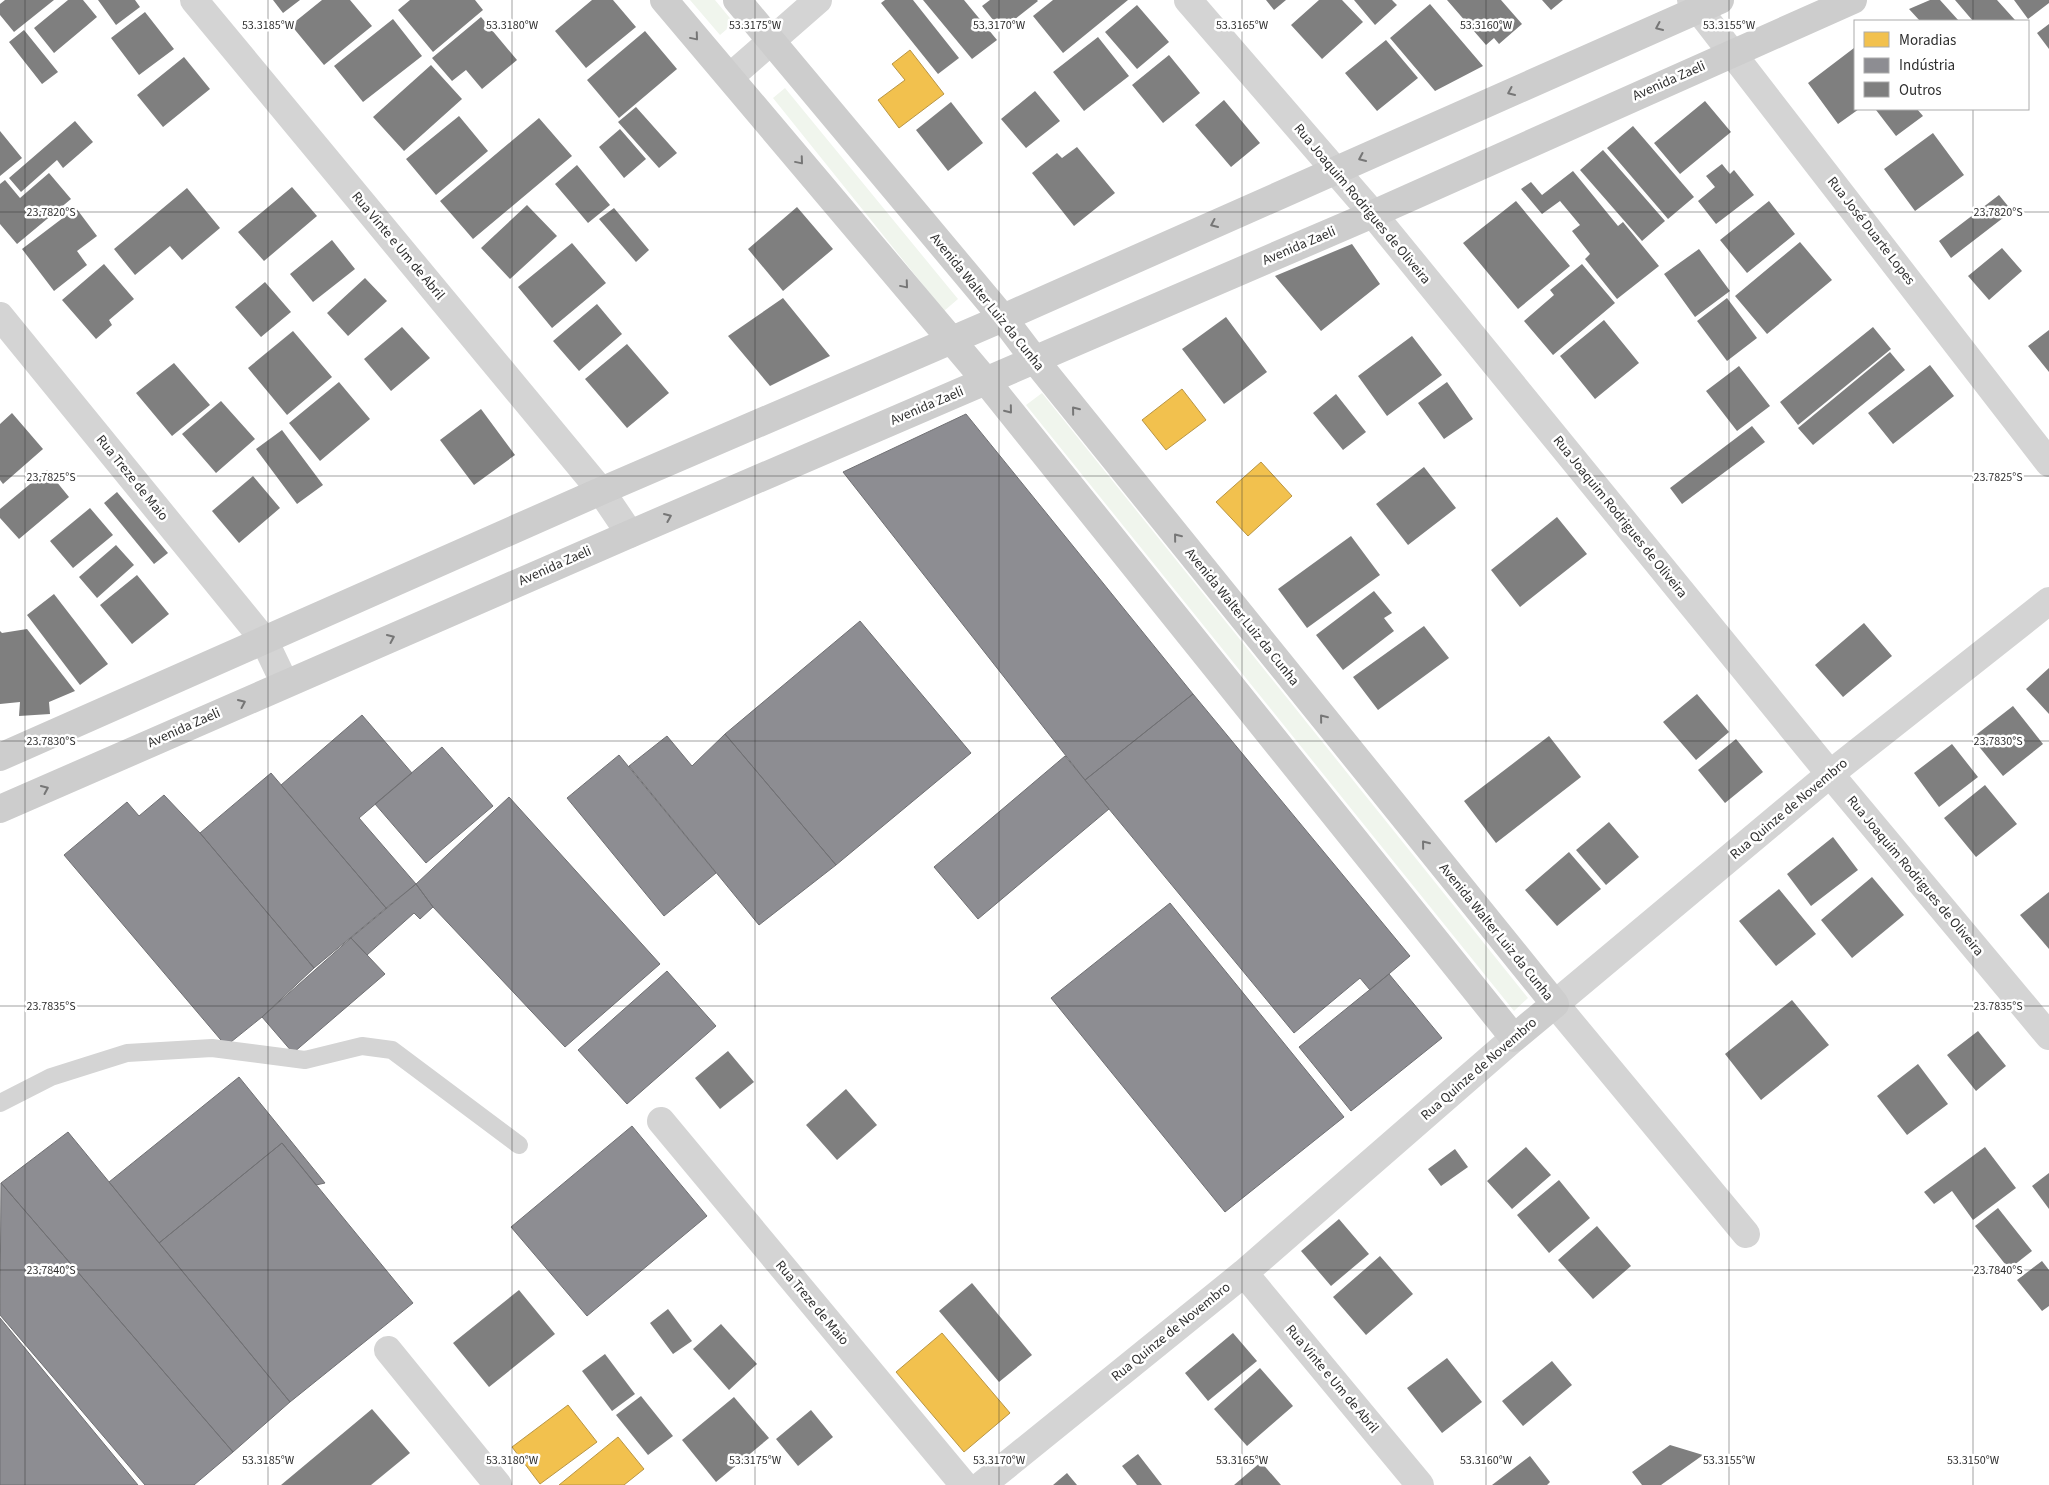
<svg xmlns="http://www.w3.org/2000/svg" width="2049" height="1485" font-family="'Source Sans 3',sans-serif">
	<rect width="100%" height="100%" fill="#fff"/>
	<path fill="#f0f5ed" d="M 690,0 L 715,0 L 734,23 L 720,35 Z
		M 785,88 L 958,299 L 944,311 L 773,98 Z
		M 1042,393 L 1528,998 L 1514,1011 L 1026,405 Z"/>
	<path fill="#f2c14e" stroke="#b89545" d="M 910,50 L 944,94 L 899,128 L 878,100 L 905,80 L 892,64 Z
		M 1182,389 L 1206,420 L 1166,450 L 1142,420 Z
		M 1261,462 L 1292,496 L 1248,536 L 1216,502 Z
		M 942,1333 L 1010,1413 L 964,1452 L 896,1372 Z
		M 568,1405 L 597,1442 L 540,1484 L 512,1447 Z
		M 618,1437 L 644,1469 L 624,1485 L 559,1485 Z"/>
	<path fill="#8d8d92" stroke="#717174" d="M 966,414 L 1193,694 L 1085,780 L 843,472 Z
		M 860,621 L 971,753 L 836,865 L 725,734 Z
		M 1193,694 L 1410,956 L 1370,990 L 1360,978 L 1294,1033 L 1085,780 Z
		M 362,715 L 412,773 L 359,818 L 416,884 L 386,908 L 281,785 Z
		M 725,734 L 836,865 L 759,925 L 629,766 L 667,736 L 692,766 Z
		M 442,747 L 493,806 L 426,863 L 375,804 Z
		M 619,755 L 716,873 L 664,916 L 567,798 Z
		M 1065,756 L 1109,809 L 978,919 L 934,867 Z
		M 271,773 L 386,908 L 314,968 L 200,833 Z
		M 164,795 L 200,833 L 314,968 L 262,1017 L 226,1046 L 64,855 L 127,802 L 139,816 Z
		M 509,797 L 660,964 L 565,1047 L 433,907 L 416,884 Z
		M 416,884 L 433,907 L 420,919 L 414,913 L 367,955 L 351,938 Z
		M 1170,903 L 1344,1117 L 1225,1212 L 1051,998 Z
		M 351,938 L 385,974 L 293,1053 L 262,1017 Z
		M 667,971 L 716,1026 L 627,1104 L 578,1050 Z
		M 1389,974 L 1442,1038 L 1351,1111 L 1299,1047 Z
		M 239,1077 L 325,1183 L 316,1185 L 282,1143 L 159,1243 L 109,1182 Z
		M 632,1126 L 707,1216 L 587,1316 L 511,1227 Z
		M 68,1132 L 290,1402 L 233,1452 L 1,1183 Z
		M 282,1143 L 413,1303 L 290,1402 L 159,1243 Z
		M 1,1183 L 233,1452 L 194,1485 L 145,1485 L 0,1315 Z
		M 0,1318 L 138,1485 L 0,1485 Z"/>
	<path fill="#7f7f7f" d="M 5,0 L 54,0 L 14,32 L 0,15 L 0,4 Z
		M 68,0 L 83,0 L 97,17 L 54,53 L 34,28 Z
		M 98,0 L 135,0 L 140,7 L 116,25 Z
		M 273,0 L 300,0 L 283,13 Z
		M 322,0 L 350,0 L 372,26 L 324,65 L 291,25 Z
		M 410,0 L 475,0 L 483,10 L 433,52 L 398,10 Z
		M 592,0 L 613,0 L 636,27 L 586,68 L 555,31 Z
		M 885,0 L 913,0 L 959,58 L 938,74 L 881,3 Z
		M 923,0 L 964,0 L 997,40 L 972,59 Z
		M 990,0 L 1037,0 L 1038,1 L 1001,30 L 982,6 Z
		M 1053,0 L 1128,0 L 1063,53 L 1033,16 Z
		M 1266,0 L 1286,0 L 1274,10 Z
		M 1319,0 L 1342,0 L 1363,22 L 1322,59 L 1291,25 Z
		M 1354,0 L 1392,0 L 1397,5 L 1375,25 Z
		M 1447,0 L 1501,0 L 1522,24 L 1499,44 L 1494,38 L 1486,45 Z
		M 1542,0 L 1563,0 L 1551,10 Z
		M 1930,0 L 1940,0 L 1959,21 L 1920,21 L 1909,9 Z
		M 1955,0 L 1997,0 L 2015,20 L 2013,21 L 1973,21 Z
		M 2014,0 L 2049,0 L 2049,3 L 2028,19 Z
		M 1430,4 L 1483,66 L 1435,91 L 1390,38 Z
		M 1137,5 L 1169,42 L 1137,69 L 1105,32 Z
		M 145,12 L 174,49 L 139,75 L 111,38 Z
		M 481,17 L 517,60 L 482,89 L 466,70 L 452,81 L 432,58 Z
		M 393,19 L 422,56 L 363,102 L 334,66 Z
		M 2049,24 L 2049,49 L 2037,33 Z
		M 24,30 L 58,72 L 42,84 L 9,42 Z
		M 645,31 L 677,69 L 619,118 L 587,80 Z
		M 1098,37 L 1129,76 L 1084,111 L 1053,72 Z
		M 1386,40 L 1418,78 L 1377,111 L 1345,73 Z
		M 1854,48 L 1855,109 L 1859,109 L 1838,124 L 1808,83 Z
		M 1169,55 L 1200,93 L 1163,123 L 1132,85 Z
		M 184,57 L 210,89 L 163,127 L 137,95 Z
		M 431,65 L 462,99 L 404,151 L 373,117 Z
		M 1035,91 L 1060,121 L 1026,148 L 1001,119 Z
		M 1224,100 L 1260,143 L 1231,167 L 1195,125 Z
		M 1705,101 L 1731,132 L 1680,174 L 1654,143 Z
		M 951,102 L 983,143 L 948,171 L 916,130 Z
		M 636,107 L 677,153 L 659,168 L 618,122 Z
		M 1878,109 L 1917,109 L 1923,116 L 1896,136 L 1876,110 Z
		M 459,116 L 488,151 L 436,195 L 406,159 Z
		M 539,118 L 572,156 L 473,239 L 440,201 Z
		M 75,121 L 93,142 L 63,168 L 57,160 L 21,192 L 9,178 Z
		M 1633,126 L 1694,197 L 1668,219 L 1607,148 Z
		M 620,129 L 646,159 L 624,178 L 599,147 Z
		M 0,131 L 22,158 L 0,176 Z
		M 1933,133 L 1964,175 L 1915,211 L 1884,169 Z
		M 1077,147 L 1115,193 L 1074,226 L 1032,173 L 1057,153 L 1062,158 Z
		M 1603,150 L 1665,221 L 1642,241 L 1580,170 Z
		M 1722,164 L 1730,174 L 1734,170 L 1754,195 L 1716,224 L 1698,201 L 1715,187 L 1706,176 Z
		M 577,165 L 610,205 L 588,223 L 555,184 Z
		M 1573,171 L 1618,226 L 1623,222 L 1659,266 L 1617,299 L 1585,259 L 1590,254 L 1572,231 L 1580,225 L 1560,201 L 1542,214 L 1521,189 L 1531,182 L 1542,195 Z
		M 49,173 L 71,199 L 17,244 L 0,224 L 0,184 L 5,180 L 20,198 Z
		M 292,187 L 317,216 L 264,261 L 238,232 Z
		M 187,188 L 220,228 L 182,260 L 170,246 L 135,275 L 114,249 Z
		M 1999,195 L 2012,211 L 1951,258 L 1939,241 Z
		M 1516,201 L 1570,266 L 1518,309 L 1463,243 Z
		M 1769,201 L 1795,234 L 1747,273 L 1720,240 Z
		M 527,205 L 557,236 L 510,279 L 481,248 Z
		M 797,207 L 833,249 L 783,291 L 748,249 Z
		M 76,208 L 97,236 L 77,251 L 87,265 L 54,291 L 22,249 Z
		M 614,208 L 649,250 L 636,262 L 599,219 Z
		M 332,240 L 355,269 L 313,302 L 290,274 Z
		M 1800,242 L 1832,280 L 1767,334 L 1735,296 Z
		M 572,243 L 606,283 L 552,328 L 518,287 Z
		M 1352,244 L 1380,284 L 1321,331 L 1275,276 Z
		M 2002,248 L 2022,271 L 1989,300 L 1968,276 Z
		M 1699,249 L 1730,291 L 1695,317 L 1664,274 Z
		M 104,264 L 134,299 L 109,320 L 112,325 L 96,339 L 62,300 Z
		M 1582,264 L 1615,303 L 1553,355 L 1524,321 L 1554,295 L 1550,290 Z
		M 365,278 L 387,301 L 348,336 L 327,313 Z
		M 265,282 L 291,312 L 261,337 L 235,307 Z
		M 783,298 L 830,356 L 770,386 L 728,336 Z
		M 1727,298 L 1757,338 L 1727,361 L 1697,321 Z
		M 597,304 L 622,334 L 579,371 L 553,341 Z
		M 1226,317 L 1267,372 L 1224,404 L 1182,349 Z
		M 1604,320 L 1639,363 L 1595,399 L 1560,356 Z
		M 402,327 L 430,358 L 391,391 L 364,359 Z
		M 1873,327 L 1891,349 L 1798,425 L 1780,402 Z
		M 2049,330 L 2049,372 L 2028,346 Z
		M 293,331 L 332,377 L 287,415 L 248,368 Z
		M 1412,336 L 1442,375 L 1387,416 L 1358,376 Z
		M 627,344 L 669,393 L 627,428 L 585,379 Z
		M 1890,352 L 1905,370 L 1813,445 L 1798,428 Z
		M 174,363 L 210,405 L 172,436 L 136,393 Z
		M 1930,365 L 1954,396 L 1893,444 L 1868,413 Z
		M 1739,366 L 1770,406 L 1737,431 L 1706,391 Z
		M 339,382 L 370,419 L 320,461 L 289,423 Z
		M 1447,382 L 1473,419 L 1444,439 L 1418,403 Z
		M 1336,394 L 1366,432 L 1343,450 L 1313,413 Z
		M 221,401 L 255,439 L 216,473 L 182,434 Z
		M 481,409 L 515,455 L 474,485 L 440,440 Z
		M 12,413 L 43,449 L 3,484 L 0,480 L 0,424 Z
		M 1752,426 L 1765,442 L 1682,504 L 1670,488 Z
		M 282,430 L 323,485 L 297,504 L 256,449 Z
		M 1424,467 L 1456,508 L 1408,545 L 1376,504 Z
		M 47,470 L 69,497 L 19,539 L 0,518 L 0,509 Z
		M 253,476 L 280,508 L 239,543 L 212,511 Z
		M 117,492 L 168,553 L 154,564 L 104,503 Z
		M 90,508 L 113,535 L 73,568 L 50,541 Z
		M 1557,517 L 1587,554 L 1520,607 L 1491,570 Z
		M 1351,536 L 1380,575 L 1307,628 L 1278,589 Z
		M 116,545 L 134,565 L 97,598 L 79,577 Z
		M 137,575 L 169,614 L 132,644 L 100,605 Z
		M 1374,591 L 1392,613 L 1384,618 L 1394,631 L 1343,670 L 1316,635 Z
		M 54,594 L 108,664 L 80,685 L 27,615 Z
		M 1864,623 L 1892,656 L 1843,697 L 1815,665 Z
		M 1424,626 L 1449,658 L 1378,710 L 1353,677 Z
		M 27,629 L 75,691 L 49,702 L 50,714 L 19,716 L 20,702 L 0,704 L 0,631 L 2,633 Z
		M 2049,668 L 2049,714 L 2026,689 Z
		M 1697,694 L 1729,732 L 1696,760 L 1663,722 Z
		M 2013,706 L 2043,744 L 2003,776 L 1972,738 Z
		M 1549,736 L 1581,777 L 1496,843 L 1464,801 Z
		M 1736,739 L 1763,772 L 1725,803 L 1698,770 Z
		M 1952,744 L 1978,777 L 1939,807 L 1914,773 Z
		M 1985,785 L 2017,824 L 1976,857 L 1944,818 Z
		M 1609,822 L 1639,857 L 1606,885 L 1576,850 Z
		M 1833,837 L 1858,870 L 1811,906 L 1787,874 Z
		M 1569,852 L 1601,889 L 1557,926 L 1525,890 Z
		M 1872,877 L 1904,915 L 1852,958 L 1821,920 Z
		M 1779,889 L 1816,934 L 1776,966 L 1739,921 Z
		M 2049,892 L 2049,949 L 2020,915 Z
		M 1792,1000 L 1829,1045 L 1761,1100 L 1725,1054 Z
		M 1978,1031 L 2006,1066 L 1976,1091 L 1947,1055 Z
		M 728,1051 L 754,1082 L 720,1109 L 695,1078 Z
		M 1918,1064 L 1948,1104 L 1907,1135 L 1877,1096 Z
		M 846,1089 L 877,1125 L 837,1160 L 806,1125 Z
		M 1526,1147 L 1551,1175 L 1512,1209 L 1487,1181 Z
		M 1985,1147 L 2016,1188 L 1973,1220 L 1952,1191 L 1934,1204 L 1924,1192 Z
		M 1455,1149 L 1468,1167 L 1441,1186 L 1428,1169 Z
		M 2049,1173 L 2049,1209 L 2032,1186 Z
		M 1559,1180 L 1590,1218 L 1549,1253 L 1517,1215 Z
		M 1998,1208 L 2032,1251 L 2009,1269 L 1975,1226 Z
		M 1339,1219 L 1369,1254 L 1331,1286 L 1301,1251 Z
		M 1597,1226 L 1631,1266 L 1593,1299 L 1558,1260 Z
		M 1380,1256 L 1413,1294 L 1366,1335 L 1333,1297 Z
		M 2042,1261 L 2049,1270 L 2049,1306 L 2042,1311 L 2017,1280 Z
		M 972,1283 L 1032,1355 L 999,1382 L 939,1311 Z
		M 519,1290 L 555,1334 L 489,1387 L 453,1343 Z
		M 668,1309 L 692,1341 L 673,1354 L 650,1323 Z
		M 721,1324 L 757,1364 L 729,1390 L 693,1349 Z
		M 1233,1333 L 1257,1361 L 1208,1401 L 1185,1373 Z
		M 605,1354 L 635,1394 L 612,1411 L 582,1371 Z
		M 1447,1358 L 1482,1402 L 1442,1433 L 1407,1388 Z
		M 1552,1361 L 1572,1385 L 1523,1426 L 1502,1401 Z
		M 1260,1368 L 1293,1406 L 1247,1446 L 1214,1409 Z
		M 641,1396 L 673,1436 L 648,1455 L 616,1415 Z
		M 734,1397 L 769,1438 L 716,1482 L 682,1440 Z
		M 372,1409 L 410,1453 L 371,1485 L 281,1485 Z
		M 811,1410 L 833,1437 L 798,1466 L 776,1439 Z
		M 1670,1445 L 1703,1455 L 1661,1485 L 1642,1485 L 1632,1472 Z
		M 1138,1454 L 1162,1485 L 1137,1485 L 1122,1466 Z
		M 1530,1456 L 1550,1482 L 1547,1485 L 1492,1485 Z
		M 1261,1462 L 1281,1485 L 1234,1485 Z
		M 1067,1473 L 1077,1485 L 1053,1485 Z"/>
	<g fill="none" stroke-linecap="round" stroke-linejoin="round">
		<path stroke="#d4d4d4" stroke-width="18" d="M 0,1103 L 51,1077 L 127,1053 L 212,1048 L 305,1060 L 362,1046 L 392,1050 L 519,1145"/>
		<path stroke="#d4d4d4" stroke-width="28" d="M 194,0 L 601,491 L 630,534
			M 1188,0 L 1373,214 L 1830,774 L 2049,1036
			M 1691,0 L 2049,463
			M 730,77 L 818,0
			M 0,316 L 264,640 L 285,684
			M 661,1121 L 964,1485
			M 1746,1234 L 1555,1004 L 1830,774 L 2049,601
			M 1244,1273 L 1420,1485
			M 388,1350 L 498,1485
			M 982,1485 L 1244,1273 L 1514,1038"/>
		<path stroke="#cdcdcd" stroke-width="28" d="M 664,0 L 986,381 L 1514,1038 L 1555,1004 L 1034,359 L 1003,318 L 737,0
			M 0,757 L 601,491 L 1003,318 L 1720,0
			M 0,809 L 630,534 L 1373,214 L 1853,0"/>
	</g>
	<defs><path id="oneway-chevron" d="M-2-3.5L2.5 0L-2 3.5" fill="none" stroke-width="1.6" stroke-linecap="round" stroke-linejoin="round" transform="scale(1.25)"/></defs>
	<g stroke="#767676">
		<use href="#oneway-chevron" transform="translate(1659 27) rotate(156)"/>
		<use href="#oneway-chevron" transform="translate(695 37) rotate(50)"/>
		<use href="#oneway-chevron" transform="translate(1511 92) rotate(156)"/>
		<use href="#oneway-chevron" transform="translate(1362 158) rotate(156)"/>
		<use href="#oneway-chevron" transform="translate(800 161) rotate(50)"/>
		<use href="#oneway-chevron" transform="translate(1214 224) rotate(156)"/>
		<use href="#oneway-chevron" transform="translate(905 285) rotate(50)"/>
		<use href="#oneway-chevron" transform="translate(1009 410) rotate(51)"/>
		<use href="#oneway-chevron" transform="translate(1075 410) rotate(-129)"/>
		<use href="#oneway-chevron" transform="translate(668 517) rotate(-23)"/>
		<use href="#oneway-chevron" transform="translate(1177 537) rotate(-129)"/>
		<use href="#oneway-chevron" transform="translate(391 638) rotate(-24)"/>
		<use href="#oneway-chevron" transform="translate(242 703) rotate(-24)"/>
		<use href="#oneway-chevron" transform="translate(1323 718) rotate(-129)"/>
		<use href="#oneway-chevron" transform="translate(45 789) rotate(-24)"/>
		<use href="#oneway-chevron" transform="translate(1425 844) rotate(-129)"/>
	</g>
	<path fill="none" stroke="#2f2f2f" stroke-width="1" stroke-opacity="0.45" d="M 25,0 L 25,1485M 268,0 L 268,1485M 512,0 L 512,1485M 755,0 L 755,1485M 999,0 L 999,1485M 1242,0 L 1242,1485M 1486,0 L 1486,1485M 1729,0 L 1729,1485M 1973,0 L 1973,21M 1973,109 L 1973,1485M 0,212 L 2049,212M 0,476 L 2049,476M 0,741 L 2049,741M 0,1006 L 2049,1006M 0,1270 L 2049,1270"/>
	<g text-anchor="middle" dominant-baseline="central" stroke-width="5" stroke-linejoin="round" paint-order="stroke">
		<g font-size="14" fill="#2f2f2f" stroke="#fff">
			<text transform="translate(1669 81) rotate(-24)">Avenida Zaeli</text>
			<text transform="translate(1362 204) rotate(50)">Rua Joaquim Rodrigues de Oliveira</text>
			<text transform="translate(1871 231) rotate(52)">Rua José Duarte Lopes</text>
			<text transform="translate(398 246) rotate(50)">Rua Vinte e Um de Abril</text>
			<text transform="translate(1299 246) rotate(-23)">Avenida Zaeli</text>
			<text transform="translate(987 302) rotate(51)">Avenida Walter Luiz da Cunha</text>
			<text transform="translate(927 406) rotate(-23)">Avenida Zaeli</text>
			<text transform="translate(132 478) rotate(51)">Rua Treze de Maio</text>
			<text transform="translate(1620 517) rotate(51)">Rua Joaquim Rodrigues de Oliveira</text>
			<text transform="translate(555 566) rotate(-24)">Avenida Zaeli</text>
			<text transform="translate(1242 617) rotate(51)">Avenida Walter Luiz da Cunha</text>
			<text transform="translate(184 728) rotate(-24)">Avenida Zaeli</text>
			<text transform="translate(1789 809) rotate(-40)">Rua Quinze de Novembro</text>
			<text transform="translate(1915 876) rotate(50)">Rua Joaquim Rodrigues de Oliveira</text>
			<text transform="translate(1496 932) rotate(51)">Avenida Walter Luiz da Cunha</text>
			<text transform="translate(1479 1069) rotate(-41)">Rua Quinze de Novembro</text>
			<text transform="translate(812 1303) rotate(50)">Rua Treze de Maio</text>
			<text transform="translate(1171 1332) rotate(-39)">Rua Quinze de Novembro</text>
			<text transform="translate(1332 1379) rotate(50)">Rua Vinte e Um de Abril</text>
		</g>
	</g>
	<g font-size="12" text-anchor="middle" fill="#2f2f2f" stroke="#fff" stroke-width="5" stroke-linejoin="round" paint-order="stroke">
		<text x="268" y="29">53.3185°W</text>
		<text x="512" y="29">53.3180°W</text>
		<text x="755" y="29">53.3175°W</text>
		<text x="999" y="29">53.3170°W</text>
		<text x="1242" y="29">53.3165°W</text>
		<text x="1486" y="29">53.3160°W</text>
		<text x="1729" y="29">53.3155°W</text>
		<text x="51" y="216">23.7820°S</text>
		<text x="1998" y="216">23.7820°S</text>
		<text x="51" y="481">23.7825°S</text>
		<text x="1998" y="481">23.7825°S</text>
		<text x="51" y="745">23.7830°S</text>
		<text x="1998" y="745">23.7830°S</text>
		<text x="51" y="1010">23.7835°S</text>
		<text x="1998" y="1010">23.7835°S</text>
		<text x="51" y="1274">23.7840°S</text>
		<text x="1998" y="1274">23.7840°S</text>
		<text x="268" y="1464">53.3185°W</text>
		<text x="512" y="1464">53.3180°W</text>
		<text x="755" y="1464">53.3175°W</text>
		<text x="999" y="1464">53.3170°W</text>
		<text x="1242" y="1464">53.3165°W</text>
		<text x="1486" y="1464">53.3160°W</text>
		<text x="1729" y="1464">53.3155°W</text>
		<text x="1973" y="1464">53.3150°W</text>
	</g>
	<rect x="1854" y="20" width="175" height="90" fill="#ffffff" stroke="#acacac"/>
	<rect x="1864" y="32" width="25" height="15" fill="#f2c14e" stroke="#acacac"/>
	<text x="1899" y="45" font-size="15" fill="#2f2f2f">Moradias</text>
	<rect x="1864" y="58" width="25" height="15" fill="#8d8d92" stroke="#acacac"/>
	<text x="1899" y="70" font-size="15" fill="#2f2f2f">Indústria</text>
	<rect x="1864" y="82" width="25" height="15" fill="#7f7f7f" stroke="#acacac"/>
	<text x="1899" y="95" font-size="15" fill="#2f2f2f">Outros</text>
</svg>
